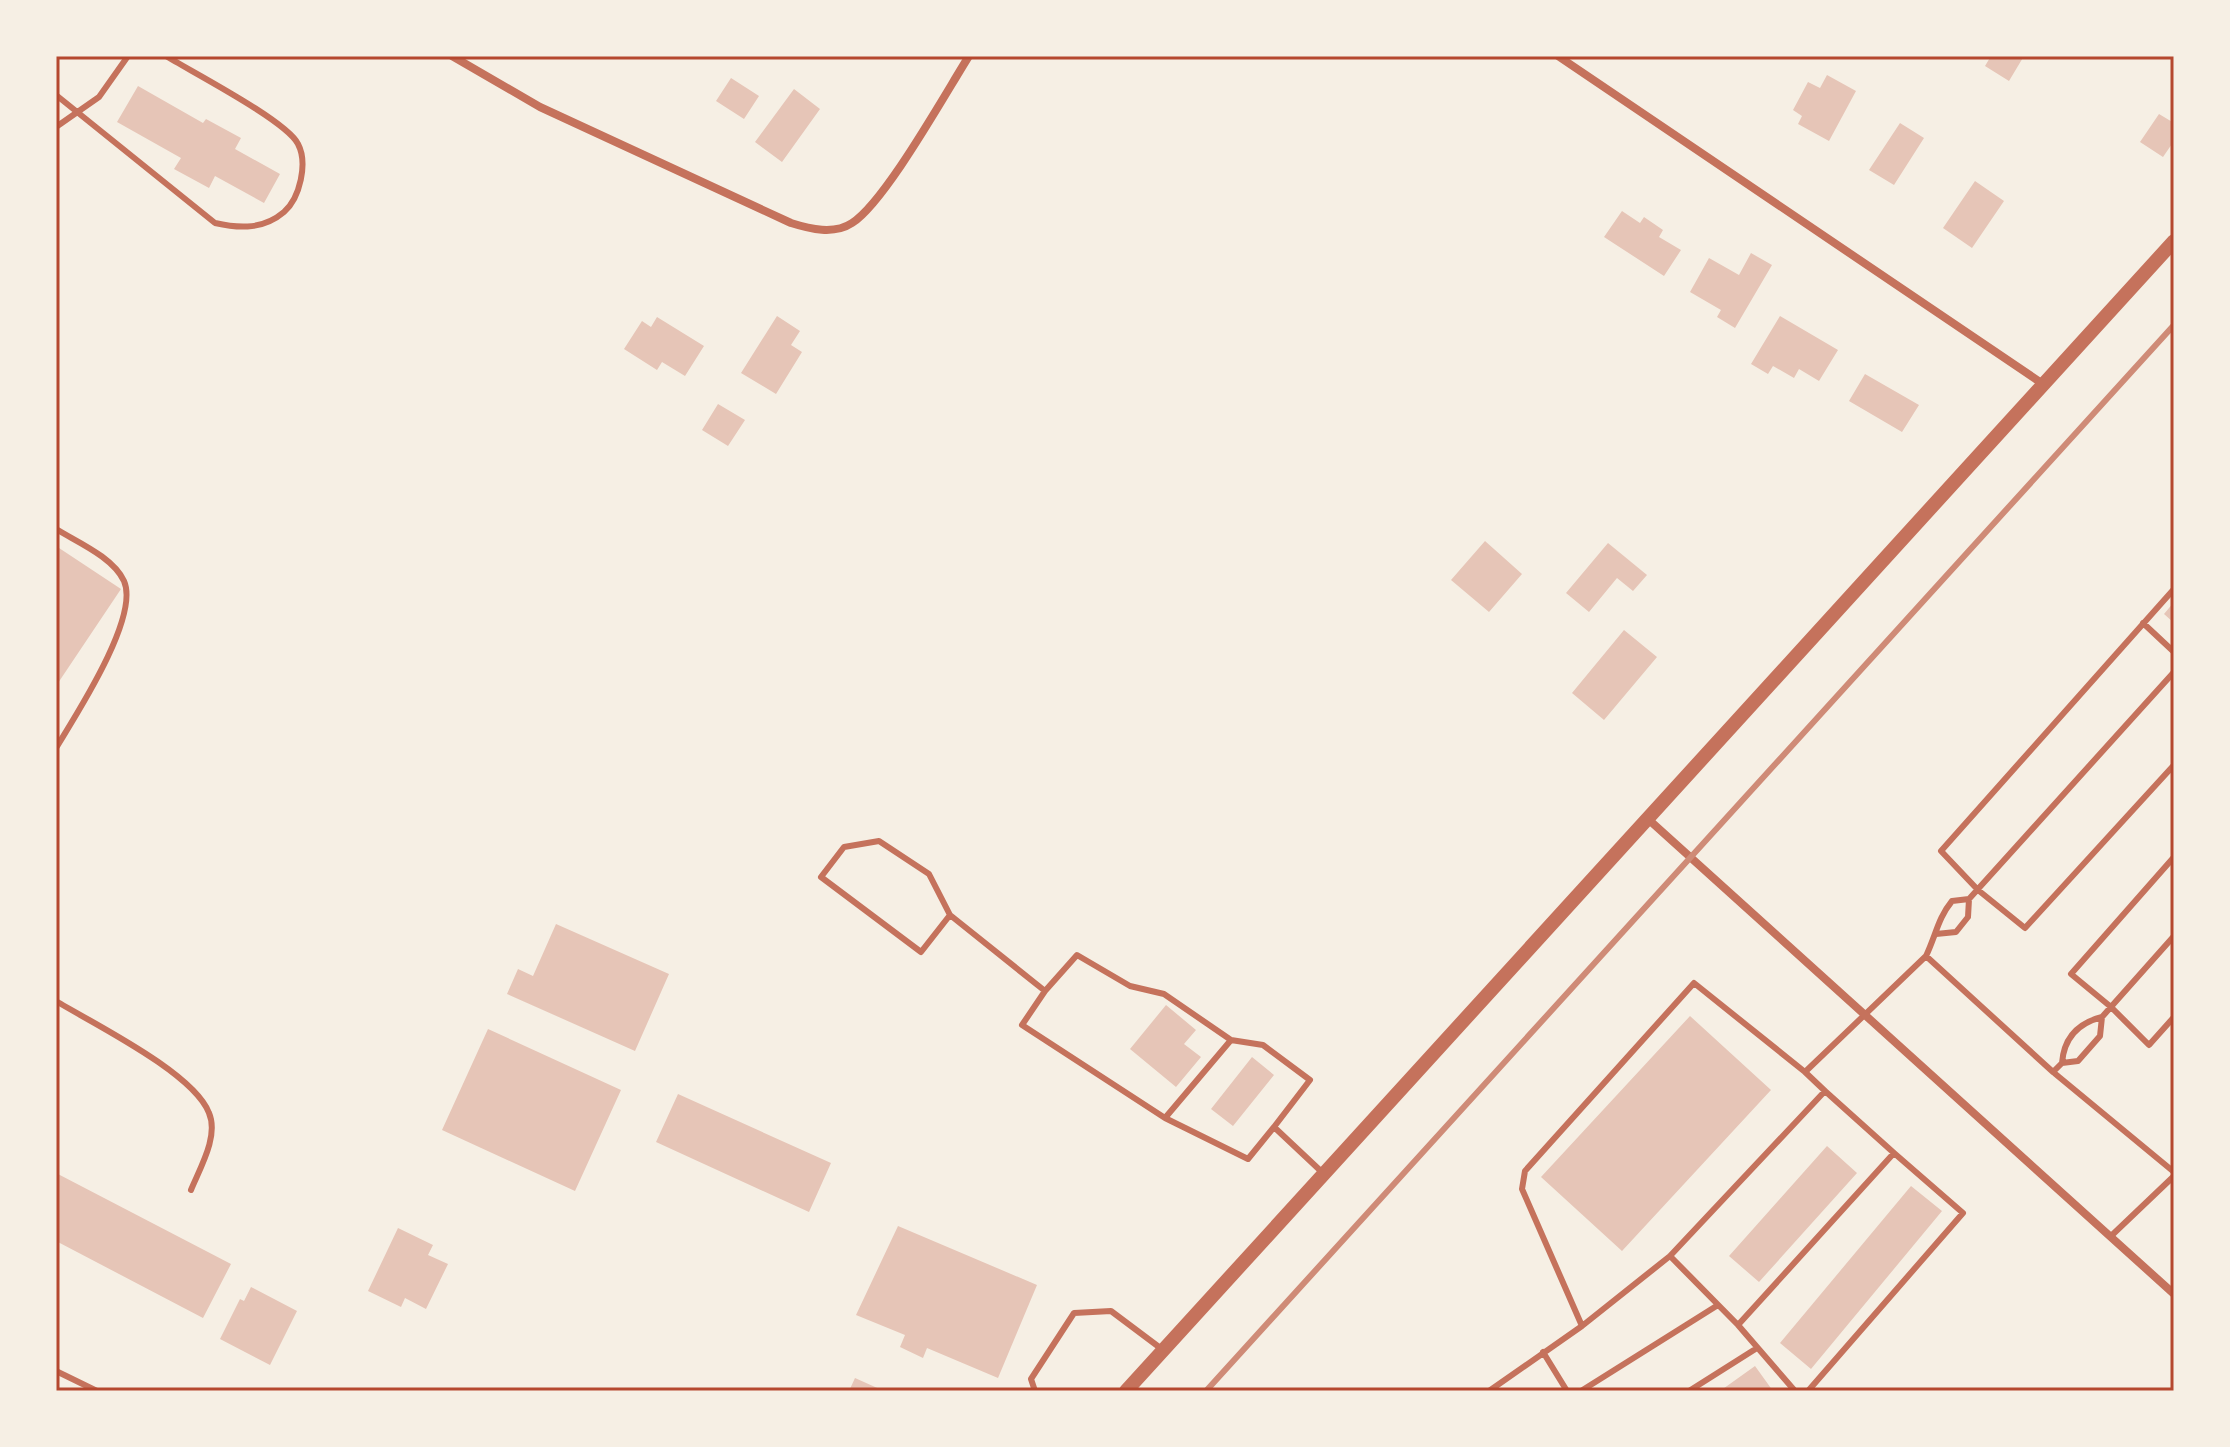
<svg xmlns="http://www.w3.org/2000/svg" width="2230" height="1447" font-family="Ubuntu,sans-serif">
	<rect width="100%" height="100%" fill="#f6efe4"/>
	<path fill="#e6c5b7" d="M 1991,56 L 2024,56 L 2009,81 L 1985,66 Z
		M 1827,75 L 1856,91 L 1829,141 L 1798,124 L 1802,116 L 1793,110 L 1808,82 L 1820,88 Z
		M 731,78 L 759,96 L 744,119 L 716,101 Z
		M 138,86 L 203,123 L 206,119 L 241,138 L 235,149 L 280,174 L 264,203 L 215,176 L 209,188 L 174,169 L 181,158 L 117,122 Z
		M 794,89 L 820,109 L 782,162 L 755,142 Z
		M 2159,114 L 2174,123 L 2174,141 L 2163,157 L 2140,142 Z
		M 1900,123 L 1924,138 L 1894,185 L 1869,170 Z
		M 1975,181 L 2004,201 L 1972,248 L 1943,228 Z
		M 1622,211 L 1640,223 L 1644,217 L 1663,230 L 1659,237 L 1681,250 L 1664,276 L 1604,237 Z
		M 1751,253 L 1772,265 L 1735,328 L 1717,317 L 1721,310 L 1690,292 L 1709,258 L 1739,275 Z
		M 777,316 L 800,331 L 791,345 L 802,352 L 776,394 L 741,373 Z
		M 1780,316 L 1838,350 L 1819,381 L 1799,369 L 1794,378 L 1773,366 L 1768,374 L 1751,364 Z
		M 657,317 L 704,346 L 685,376 L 662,362 L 657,370 L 624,349 L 642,321 L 651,327 Z
		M 1865,374 L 1919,405 L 1902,432 L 1849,401 Z
		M 718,404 L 745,420 L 728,446 L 702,430 Z
		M 1485,541 L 1522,574 L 1489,612 L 1451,580 Z
		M 1608,543 L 1647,575 L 1633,591 L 1617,578 L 1589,612 L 1566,593 Z
		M 56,546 L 121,589 L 56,686 Z
		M 2174,602 L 2174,623 L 2164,614 Z
		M 1624,630 L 1657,657 L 1604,720 L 1572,693 Z
		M 556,924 L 669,974 L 635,1051 L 507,994 L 518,969 L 533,976 Z
		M 1166,1005 L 1196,1030 L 1184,1044 L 1201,1057 L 1176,1087 L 1130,1049 Z
		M 1690,1016 L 1771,1090 L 1622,1251 L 1541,1177 Z
		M 488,1029 L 621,1090 L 575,1191 L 442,1130 Z
		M 1252,1057 L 1274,1075 L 1233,1126 L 1211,1109 Z
		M 678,1094 L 831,1163 L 809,1212 L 656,1142 Z
		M 1827,1146 L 1857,1173 L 1759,1282 L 1729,1256 Z
		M 56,1173 L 231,1264 L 203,1318 L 56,1241 Z
		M 1911,1186 L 1942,1211 L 1811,1369 L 1780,1343 Z
		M 898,1226 L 1037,1285 L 998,1378 L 927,1348 L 923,1358 L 900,1347 L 905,1335 L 856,1315 Z
		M 398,1228 L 433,1245 L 428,1255 L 448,1264 L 426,1309 L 405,1298 L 401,1307 L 368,1291 Z
		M 251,1287 L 297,1311 L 270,1365 L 220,1339 L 240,1299 L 244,1301 Z
		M 1755,1366 L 1773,1391 L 1720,1391 Z
		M 855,1378 L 884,1391 L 849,1391 Z"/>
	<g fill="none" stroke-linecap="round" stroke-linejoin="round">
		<path stroke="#c5725c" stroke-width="6" d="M 56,95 L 215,223 C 241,229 264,229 284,212 C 300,198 308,163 298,144 C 287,121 192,72 166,56
			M 56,127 L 99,97 L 128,56
			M 56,529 C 77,542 113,557 124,581 C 140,617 76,715 56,748
			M 2174,589 L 1941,851 L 1978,890 L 2025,928 L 2174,765
			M 2143,623 L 2174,652
			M 2174,857 L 2071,974 L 2111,1007 L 2149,1045 L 2174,1017
			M 1969,899 L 2174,672
			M 950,915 L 921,952 L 821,877 L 844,847 L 879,841 L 929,874 L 950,915 L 1045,991
			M 1926,956 L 2053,1072 L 2062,1063 L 2078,1061 L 2100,1036 L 2102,1017 C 2078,1023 2064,1037 2062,1063
			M 56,1001 C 94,1024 194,1073 209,1113 C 219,1136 200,1168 191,1190
			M 2102,1017 L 2174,936
			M 1805,1072 L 1825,1091 L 1670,1256 L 1582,1326 L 1522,1189 L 1525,1171 L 1694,983 L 1805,1072 L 1926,956 C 1936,935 1938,918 1952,901 L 1969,899 L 1968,917 L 1956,932 L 1936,934
			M 2053,1072 L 2174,1172
			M 1165,1118 L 1022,1025 L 1045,991 L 1077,955 L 1130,986 L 1164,994 L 1231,1040
			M 1274,1127 L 1248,1159 L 1165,1118 L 1231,1040 L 1263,1045 L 1310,1080 L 1274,1127 L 1324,1174
			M 2110,1237 L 2174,1176
			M 1670,1256 L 1738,1325 L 1894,1153 L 1825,1091
			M 1738,1325 L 1795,1391
			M 1543,1352 L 1567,1391
			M 56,1371 L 97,1391
			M 1035,1391 L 1031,1379 L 1074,1313 L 1111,1311 L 1163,1350
			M 1489,1391 L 1582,1326
			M 1581,1391 L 1718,1305
			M 1689,1391 L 1757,1348
			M 1808,1391 L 1963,1213 L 1894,1153"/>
		<path stroke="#c5725c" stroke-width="8" d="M 452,56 L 540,107 L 791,223 C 810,229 834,235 852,223 C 885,202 945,94 969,56
			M 1558,56 L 2043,384
			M 1648,819 L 2174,1294"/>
		<path stroke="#c5725c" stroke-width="14" d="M 1126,1391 L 2174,241"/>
		<path stroke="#cf8b77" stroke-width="6" d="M 1206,1391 L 2174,325"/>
	</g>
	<rect width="2230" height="1447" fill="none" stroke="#f6efe4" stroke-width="116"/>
	<rect x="58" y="58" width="2114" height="1331" fill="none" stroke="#b5482f" stroke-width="3"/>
</svg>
